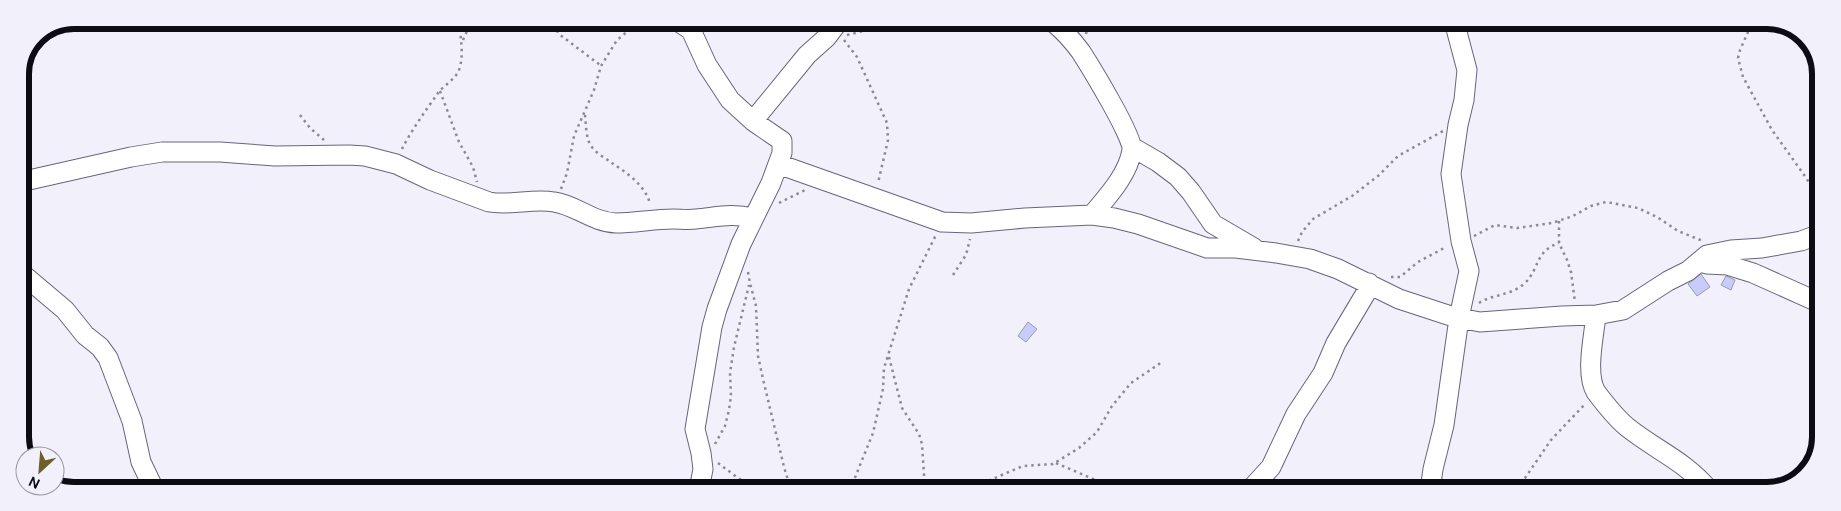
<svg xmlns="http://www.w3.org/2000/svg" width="1841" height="511" font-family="'DM Sans',sans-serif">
	<rect width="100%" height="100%" fill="#f2f1fb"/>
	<path fill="#c7ccfd" stroke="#979ab0" d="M 1701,274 L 1710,287 L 1697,296 L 1688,284 Z
		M 1726,276 L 1735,280 L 1731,290 L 1721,285 Z
		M 1028,322 L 1037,329 L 1026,342 L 1018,336 Z"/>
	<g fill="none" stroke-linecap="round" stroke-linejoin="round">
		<defs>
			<path id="minor" d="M 677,21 L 691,30 L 707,65 L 730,100 L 753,121 L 782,141 L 782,153 L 771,183 L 741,244 L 717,309 L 712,327 L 695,429 L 701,453 L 703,469 L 699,490
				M 1052,21 C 1063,30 1073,41 1081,52 C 1090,66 1134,138 1132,150 C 1128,175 1107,197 1092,215
				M 753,121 L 807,55 L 826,38 L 839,21
				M 1132,147 L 1158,162 L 1178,177 L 1191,192 L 1213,224 L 1254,248
				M 778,164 L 942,222 L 971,223 L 1025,218 L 1092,215 L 1114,218 L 1138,224 L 1207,248 L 1236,248 L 1276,253 L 1310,259 L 1338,269 L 1399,299 L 1454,317 L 1480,322 L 1562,316 L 1596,315 L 1623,310 L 1668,281 L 1688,271 L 1707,255 L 1731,250 L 1762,248 L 1801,241 L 1820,234
				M 20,182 L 131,157 L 162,152 L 220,152 L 275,156 L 349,155 L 365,156 L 396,164 L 430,180 L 489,202 C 511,206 533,198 554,202 C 576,205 592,222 616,223 C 635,223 654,219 673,219 C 681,219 688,220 696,219 C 718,217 731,213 753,218
				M 1700,261 L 1707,264 L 1727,265 L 1753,273 L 1820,303
				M 20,272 L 65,310 L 85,335 L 100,347 L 108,358 L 132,421 L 141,462 L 154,489
				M 1596,315 C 1594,336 1585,374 1596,392 C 1605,404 1615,417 1627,427 C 1657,451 1684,460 1710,491
				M 1250,490 L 1271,467 L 1296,414 L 1323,373 L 1336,343 L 1367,291 L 1369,283
				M 1430,491 L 1433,469 L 1444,425 L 1459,318 L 1469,271 L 1461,241 L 1451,174 L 1458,125 L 1464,100 L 1467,70 L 1454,21"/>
		</defs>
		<use href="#minor" stroke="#68657b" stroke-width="21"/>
		<path stroke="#8b8a93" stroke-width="2.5" stroke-dasharray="2.5 4" stroke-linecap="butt" d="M 549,20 L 559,34 L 600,65
			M 1757,22 L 1748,32 L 1740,50 L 1738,58 L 1743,77 L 1772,130 L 1807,179 L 1820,205
			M 1086,34 L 1089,21
			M 847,35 L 904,21
			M 463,40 L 472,20
			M 844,40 L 857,57 L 887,123 L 888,140 L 878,183
			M 440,91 L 459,142 L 473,167 L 477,182
			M 300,115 L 310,128 L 324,140
			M 585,115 C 586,124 586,135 589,142 C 593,152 604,157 612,163 C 627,173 646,186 650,204
			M 402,149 C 411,131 426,110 438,93 C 445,84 457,79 460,67 C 464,51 460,36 459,20
			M 561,189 L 567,173 L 574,136 L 594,90 L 601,66 L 617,40 L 640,21
			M 779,203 L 805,190
			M 1559,221 L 1559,243 L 1567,260 L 1571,272 L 1575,302
			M 1474,236 L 1495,225 L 1517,228 L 1552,223 L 1573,216 L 1591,206 L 1606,202 L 1638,208 L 1657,217 L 1678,231 L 1703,241
			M 1298,241 L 1302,232 L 1313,219 L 1352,196 L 1378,176 L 1398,156 L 1443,131
			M 748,272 L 750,283 L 756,306 L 758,356 L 763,379 L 784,467 L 791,490
			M 953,275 L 966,255 L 970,239
			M 1391,277 L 1400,277 L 1418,262 L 1446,247
			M 1479,303 C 1493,294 1511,296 1525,283 C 1540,268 1535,251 1559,243
			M 889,357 L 902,408 L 919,434 L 922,444 L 925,490
			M 715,444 L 725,426 L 729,410 L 731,396 L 730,373 L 734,347 L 749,285
			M 718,463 L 738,478 L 758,490
			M 1056,463 L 1100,482 L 1129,490
			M 850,490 L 873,433 L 883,389 L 884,368 L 909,289 L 936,235
			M 972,490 L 976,486 L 1023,466 L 1053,464 L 1079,448 L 1097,432 L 1112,406 L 1131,383 L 1162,362
			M 1510,491 L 1525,478 L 1551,440 L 1586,403"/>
		<use href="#minor" stroke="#fff" stroke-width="19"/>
	</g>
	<path d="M0 0H1841V511H0ZM74 29H1767A45 45 0 0 1 1812 74V437A45 45 0 0 1 1767 482H74A45 45 0 0 1 29 437V74A45 45 0 0 1 74 29Z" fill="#f2f1fb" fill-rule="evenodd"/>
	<path fill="none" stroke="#0d0c14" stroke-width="6" d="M74 29H1767A45 45 0 0 1 1812 74V437A45 45 0 0 1 1767 482H74A45 45 0 0 1 29 437V74A45 45 0 0 1 74 29Z"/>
	<g transform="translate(40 471) rotate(206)"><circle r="24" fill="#f2f1fb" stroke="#96959f"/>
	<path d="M0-4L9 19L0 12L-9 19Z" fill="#6d5e2b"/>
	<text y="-8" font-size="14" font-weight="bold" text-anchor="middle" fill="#0d0c14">N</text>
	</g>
</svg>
